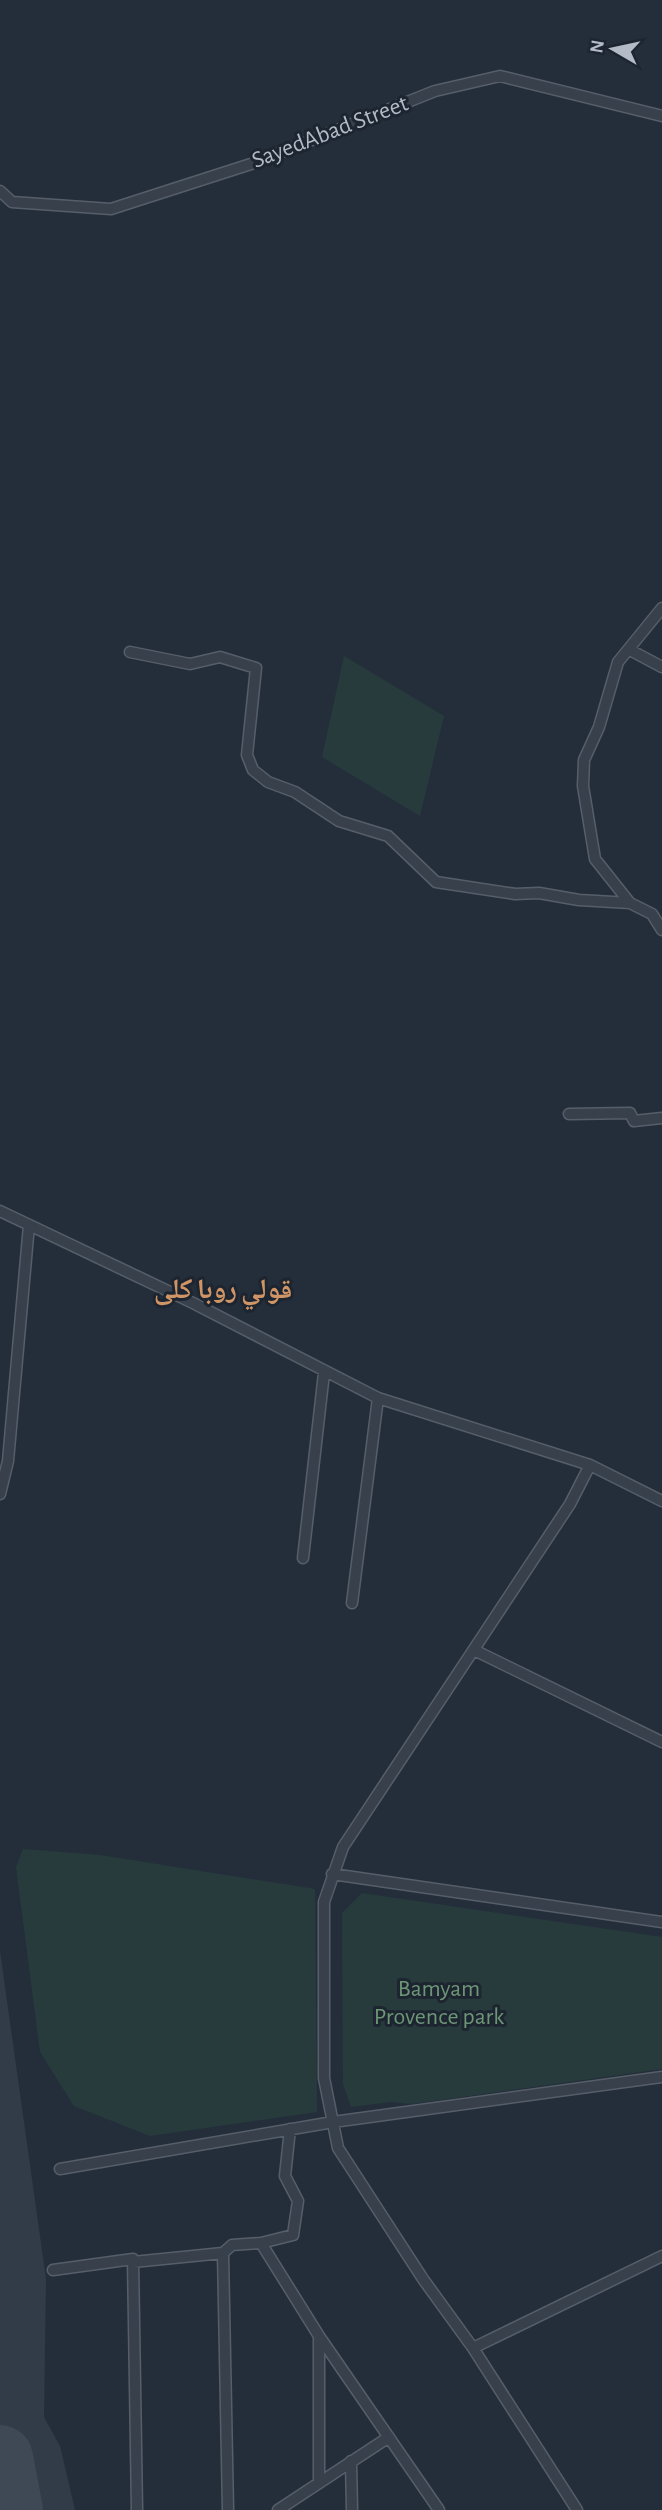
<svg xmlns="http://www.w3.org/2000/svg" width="662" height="2510" font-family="'Alegreya Sans','Noto Naskh Arabic',sans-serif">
	<rect width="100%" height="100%" fill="#242e3b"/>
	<path fill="#323b48" d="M 0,1951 L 46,2279 L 44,2417 L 60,2446 L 75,2510 L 0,2510 Z"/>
	<path fill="#273b3d" d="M 344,656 L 444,716 L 420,816 L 322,757 Z
		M 23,1849 L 100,1855 L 315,1889 L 317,2112 L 150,2136 L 74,2106 L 40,2052 L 16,1867 Z
		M 362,1893 L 662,1937 L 662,2069 L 411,2104 L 390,2102 L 351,2107 L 343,2084 L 342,1913 Z"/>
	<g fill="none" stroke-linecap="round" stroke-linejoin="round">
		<path stroke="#3f4956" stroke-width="66" d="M 0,2458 L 10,2510"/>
		<defs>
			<path id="minor" d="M 0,191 L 12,202 L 111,209 L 254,163 L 435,91 L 500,76 L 662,116
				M 630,650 L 662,667
				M 130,652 L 190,664 L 220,657 L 256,668 L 247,755 L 253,770 L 268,782 L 295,792 L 339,821 L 388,836 L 436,882 L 515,894 L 539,893 L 579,900 L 630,903 L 652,914 L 662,930
				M 630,903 L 595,859 L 583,786 L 584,760 L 599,727 L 618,662 L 662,608
				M 569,1114 L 630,1113 L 634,1121 L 662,1118
				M 0,1211 L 193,1303 L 378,1398 L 590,1465 L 662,1501
				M 0,1494 L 8,1461 L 29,1225
				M 303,1558 L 324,1373
				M 352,1603 L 378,1398
				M 474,1650 L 662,1742
				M 332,1874 L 662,1922
				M 290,2129 L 285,2176 L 298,2201 L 293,2235 L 261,2243 L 319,2336 L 439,2510
				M 60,2169 L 333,2122 L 662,2077
				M 223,2253 L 228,2510
				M 133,2259 L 137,2510
				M 53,2270 L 133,2259 L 133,2262 L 223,2253 L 232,2245 L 261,2243
				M 319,2336 L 319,2483
				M 473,2348 L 662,2256
				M 351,2461 L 352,2510
				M 278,2510 L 389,2437
				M 577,2510 L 473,2348 L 423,2279 L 338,2148 L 324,2078 L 324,1902 L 343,1847 L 570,1504 L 590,1465"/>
		</defs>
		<use href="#minor" stroke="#565e69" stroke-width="13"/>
		<use href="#minor" stroke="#38404b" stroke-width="10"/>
	</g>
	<g text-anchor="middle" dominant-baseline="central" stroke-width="6" stroke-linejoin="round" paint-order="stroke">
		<g font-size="24" fill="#b3bbc7" stroke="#1d2530">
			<text transform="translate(330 132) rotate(-21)">SayedAbad Street</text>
		</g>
		<g font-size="24" fill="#6c9676" stroke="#1d2530">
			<text x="439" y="1989">Bamyam<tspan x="439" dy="28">Provence park</tspan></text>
		</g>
		<g font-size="28" font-weight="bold" fill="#cf9566" stroke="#1d2530">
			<text x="223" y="1290">قولي روبا کلی</text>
		</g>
	</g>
	<g transform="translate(613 49) rotate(279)" stroke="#1d2530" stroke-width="5" paint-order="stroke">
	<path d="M0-5L12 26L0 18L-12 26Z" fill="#b3bbc7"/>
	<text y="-10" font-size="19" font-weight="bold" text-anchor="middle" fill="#b3bbc7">N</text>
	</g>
</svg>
